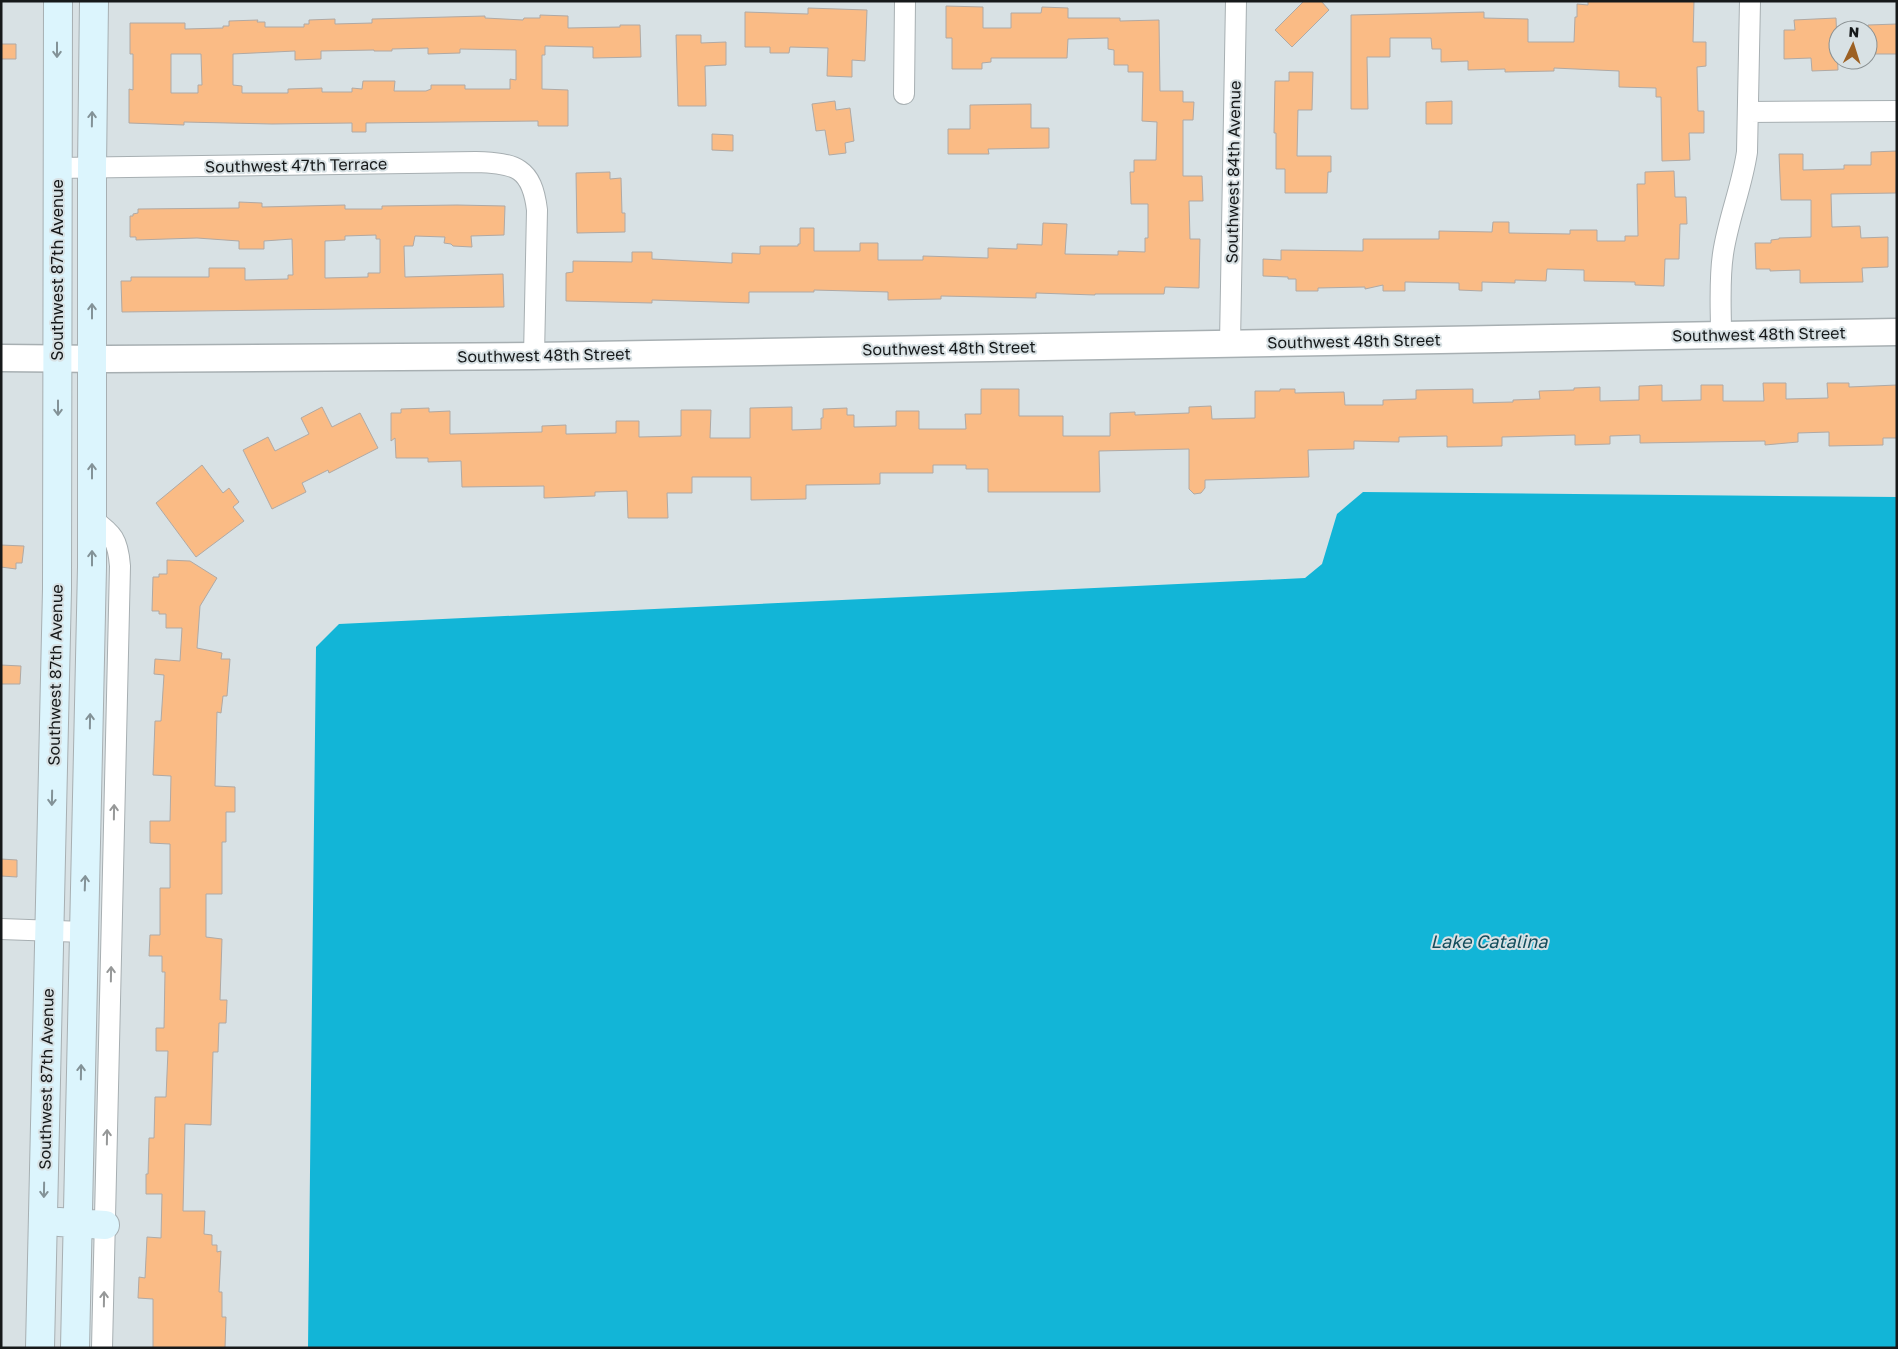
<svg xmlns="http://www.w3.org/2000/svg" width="1898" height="1349" font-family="'Golos Text',sans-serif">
	<rect width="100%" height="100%" fill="#d8e1e4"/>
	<path fill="#12b5d7" d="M 1363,492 L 1897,497 L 1897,1348 L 308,1348 L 316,647 L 339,624 L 1305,578 L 1322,564 L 1337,514 Z"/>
	<path fill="#fabb85" stroke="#b0a9a4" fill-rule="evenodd" d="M 1304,1 L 1321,1 L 1329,10 L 1292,47 L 1275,30 Z
		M 1588,1 L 1694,1 L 1693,42 L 1706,42 L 1706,66 L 1697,67 L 1698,111 L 1704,111 L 1704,133 L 1689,133 L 1690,160 L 1662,161 L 1661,97 L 1656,97 L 1656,88 L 1619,87 L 1619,71 L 1554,68 L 1554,71 L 1505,72 L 1505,69 L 1468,70 L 1468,61 L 1441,62 L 1441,49 L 1432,49 L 1431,38 L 1390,38 L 1390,57 L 1367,57 L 1368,109 L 1351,109 L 1351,15 L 1484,12 L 1484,18 L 1528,19 L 1528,42 L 1574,42 L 1575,17 L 1577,17 L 1577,4 L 1588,5 Z
		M 946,6 L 983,7 L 983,28 L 1011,28 L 1011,13 L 1041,13 L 1042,7 L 1068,8 L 1068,18 L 1120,18 L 1120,21 L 1159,20 L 1160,91 L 1183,91 L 1183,102 L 1194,102 L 1193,120 L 1183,120 L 1183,176 L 1202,176 L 1203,201 L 1189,201 L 1190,239 L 1200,239 L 1199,288 L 1165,287 L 1164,294 L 1095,294 L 1095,295 L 1036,293 L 1036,298 L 941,296 L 941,299 L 888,300 L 888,292 L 814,290 L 814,292 L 749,292 L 749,303 L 652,300 L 652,303 L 566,301 L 566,273 L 573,272 L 573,261 L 632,262 L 632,252 L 652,252 L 652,259 L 732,263 L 732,253 L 760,254 L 760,246 L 798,246 L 798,244 L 800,244 L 800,228 L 814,228 L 814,251 L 860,251 L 860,243 L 878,243 L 878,260 L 923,260 L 923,256 L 988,258 L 988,248 L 1017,249 L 1017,244 L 1042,245 L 1043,223 L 1067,224 L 1065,254 L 1118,255 L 1118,251 L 1145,252 L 1145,238 L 1148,238 L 1148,204 L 1131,204 L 1130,172 L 1134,172 L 1134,160 L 1156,160 L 1157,122 L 1142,121 L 1143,72 L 1128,72 L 1128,65 L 1114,65 L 1114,50 L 1108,49 L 1108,38 L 1068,39 L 1067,58 L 991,58 L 991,62 L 982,63 L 982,69 L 952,69 L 952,38 L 946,38 Z
		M 808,8 L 867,10 L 865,61 L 852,60 L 852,77 L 827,76 L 828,48 L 790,47 L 789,53 L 770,53 L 770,47 L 745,47 L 745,12 L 808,14 Z
		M 540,15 L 568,16 L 568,28 L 620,27 L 620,25 L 640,25 L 641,57 L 593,58 L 593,47 L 545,46 L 545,55 L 542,55 L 542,89 L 568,90 L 568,126 L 538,126 L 538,121 L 366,123 L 366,132 L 352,132 L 352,123 L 272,124 L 184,122 L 184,125 L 129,123 L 129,89 L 133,90 L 133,54 L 130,54 L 130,23 L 185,23 L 185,29 L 223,28 L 223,26 L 229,26 L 229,21 L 258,20 L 257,22 L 265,22 L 265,27 L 304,27 L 304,24 L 309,24 L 309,20 L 335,19 L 335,24 L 372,23 L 372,19 L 485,16 L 485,18 L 523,20 L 524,18 L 540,18 ZM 428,48 L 428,54 L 460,53 L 460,49 L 516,50 L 516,80 L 510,79 L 510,89 L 465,89 L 465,85 L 431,85 L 431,89 L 426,91 L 394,91 L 395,81 L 363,81 L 362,89 L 352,88 L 352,92 L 322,92 L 322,88 L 288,89 L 288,93 L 242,93 L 242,86 L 233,85 L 233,54 L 295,51 L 295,60 L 321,59 L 321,51 L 374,50 L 374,51 L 392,51 L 392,49 ZM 171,54 L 201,54 L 202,85 L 198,85 L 198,93 L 171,93 Z
		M 1836,18 L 1838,70 L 1812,71 L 1811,58 L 1784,59 L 1784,30 L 1795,30 L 1794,20 Z
		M 1897,24 L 1897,54 L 1868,54 L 1868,25 Z
		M 676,35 L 701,35 L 701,43 L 726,42 L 726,65 L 705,66 L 706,106 L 678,106 Z
		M 1,44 L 16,44 L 16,59 L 1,59 Z
		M 1289,72 L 1313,72 L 1312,110 L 1298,110 L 1297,156 L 1331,156 L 1331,172 L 1328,172 L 1327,193 L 1285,193 L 1285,169 L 1276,169 L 1276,133 L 1274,133 L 1275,81 L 1289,81 Z
		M 835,101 L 836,110 L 850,108 L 854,141 L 845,143 L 846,153 L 829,155 L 825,130 L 816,131 L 812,104 Z
		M 1452,101 L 1452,124 L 1426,124 L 1426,102 Z
		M 1031,104 L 1031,128 L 1049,128 L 1049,148 L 988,149 L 989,154 L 948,154 L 948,129 L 970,129 L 970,105 Z
		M 712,134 L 733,135 L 733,151 L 712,150 Z
		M 1897,151 L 1896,193 L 1831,194 L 1832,227 L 1860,226 L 1861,238 L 1888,237 L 1888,267 L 1862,268 L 1863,282 L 1800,283 L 1800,270 L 1770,271 L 1770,269 L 1756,269 L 1755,243 L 1771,243 L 1771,240 L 1779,239 L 1779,238 L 1811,237 L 1811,200 L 1781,200 L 1779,154 L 1803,154 L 1803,170 L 1844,169 L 1844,165 L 1871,165 L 1871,152 Z
		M 1674,171 L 1675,197 L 1686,197 L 1687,224 L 1680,224 L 1679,259 L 1665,259 L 1664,286 L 1635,285 L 1635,282 L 1584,281 L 1584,270 L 1547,269 L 1546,281 L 1515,280 L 1515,283 L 1482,282 L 1482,291 L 1459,290 L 1459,283 L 1405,282 L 1405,291 L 1383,291 L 1383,285 L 1365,289 L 1365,287 L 1318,288 L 1318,291 L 1296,291 L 1296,279 L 1288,279 L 1288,277 L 1263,276 L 1263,259 L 1281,260 L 1281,250 L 1363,251 L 1363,239 L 1439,239 L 1439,231 L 1492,232 L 1493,222 L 1509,222 L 1509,233 L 1570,234 L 1570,230 L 1597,230 L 1597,241 L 1625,241 L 1625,236 L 1638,236 L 1637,184 L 1645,184 L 1645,172 Z
		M 610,172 L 610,179 L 621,178 L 622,213 L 625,213 L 625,232 L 577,233 L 576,173 Z
		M 239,202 L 262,203 L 262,207 L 345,205 L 345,209 L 382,209 L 382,206 L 457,205 L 505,206 L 504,235 L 471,236 L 472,247 L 453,246 L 451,244 L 444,243 L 445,237 L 415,236 L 413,246 L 404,246 L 405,277 L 503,274 L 504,307 L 122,312 L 121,281 L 131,281 L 131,277 L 209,277 L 209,268 L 245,268 L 245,280 L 288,279 L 288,275 L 293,275 L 292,239 L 264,241 L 264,249 L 239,249 L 239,241 L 197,238 L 136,240 L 136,237 L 130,237 L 130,216 L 133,216 L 133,214 L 138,213 L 138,209 L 239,208 ZM 376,235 L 376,239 L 380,239 L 380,273 L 368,273 L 368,277 L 325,278 L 325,241 L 345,240 L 345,236 Z
		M 1763,383 L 1786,383 L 1786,399 L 1828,398 L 1827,383 L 1849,383 L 1849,387 L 1897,385 L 1897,438 L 1883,438 L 1883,445 L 1829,446 L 1829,432 L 1798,433 L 1798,442 L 1765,445 L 1765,441 L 1640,443 L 1640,435 L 1610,436 L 1610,444 L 1575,445 L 1575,435 L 1502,437 L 1502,446 L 1447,447 L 1447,436 L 1399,437 L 1399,442 L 1354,441 L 1354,449 L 1308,450 L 1309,477 L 1205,480 L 1205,488 L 1201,493 L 1194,494 L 1189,489 L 1189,449 L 1099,451 L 1100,492 L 988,492 L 988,469 L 966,469 L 966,465 L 933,465 L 933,473 L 880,473 L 880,484 L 806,485 L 806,499 L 751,500 L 751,477 L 692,477 L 692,493 L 667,493 L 668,518 L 628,518 L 627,491 L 595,492 L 595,496 L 544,498 L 544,486 L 462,487 L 461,461 L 428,462 L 428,458 L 396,458 L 395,438 L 391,441 L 391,413 L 401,413 L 401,409 L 429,408 L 429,412 L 450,411 L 450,434 L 542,432 L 542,426 L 566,425 L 566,434 L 616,433 L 616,421 L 639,421 L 639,437 L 681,436 L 681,410 L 711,410 L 710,438 L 750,438 L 750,408 L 792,407 L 792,430 L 821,429 L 821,418 L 823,418 L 823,409 L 847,408 L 847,415 L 854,415 L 854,427 L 896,426 L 896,411 L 919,411 L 919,429 L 966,429 L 965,414 L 981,414 L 981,389 L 1019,389 L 1019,416 L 1063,416 L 1063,436 L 1110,436 L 1110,413 L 1135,412 L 1135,415 L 1189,413 L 1189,407 L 1211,406 L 1212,419 L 1255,418 L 1255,391 L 1280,391 L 1280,389 L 1295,389 L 1295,393 L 1344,392 L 1345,405 L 1383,405 L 1383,400 L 1416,399 L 1416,390 L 1473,389 L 1473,403 L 1513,402 L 1513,400 L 1540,399 L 1539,391 L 1574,390 L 1574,388 L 1600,387 L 1600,401 L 1639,400 L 1639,386 L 1662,385 L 1662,401 L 1701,400 L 1701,385 L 1723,385 L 1723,401 L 1764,401 Z
		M 322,407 L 332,427 L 360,413 L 378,448 L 329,473 L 328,470 L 302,483 L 306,492 L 272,509 L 243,450 L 268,437 L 275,451 L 309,434 L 301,418 Z
		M 202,465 L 223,493 L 229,488 L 239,502 L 233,507 L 244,521 L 196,557 L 156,503 Z
		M 1,545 L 24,546 L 22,563 L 16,563 L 16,569 L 1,567 Z
		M 167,560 L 190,561 L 217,578 L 200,606 L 197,648 L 222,653 L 221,659 L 230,659 L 227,696 L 223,696 L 221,713 L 217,712 L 215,786 L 235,787 L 235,812 L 226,812 L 226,842 L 222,842 L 222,894 L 206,894 L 206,937 L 222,939 L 220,1000 L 227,1000 L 226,1023 L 219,1023 L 218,1052 L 213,1052 L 211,1125 L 185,1124 L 183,1211 L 205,1211 L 204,1234 L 212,1235 L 212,1245 L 217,1245 L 217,1252 L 221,1251 L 219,1292 L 222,1292 L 222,1317 L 226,1317 L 225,1348 L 153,1348 L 153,1299 L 138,1298 L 139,1277 L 145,1278 L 147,1237 L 161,1238 L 162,1194 L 146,1194 L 146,1174 L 148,1174 L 149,1138 L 154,1138 L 155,1097 L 166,1097 L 168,1051 L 156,1051 L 156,1028 L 164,1028 L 165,972 L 162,972 L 162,956 L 149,956 L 150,935 L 160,935 L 160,888 L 170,888 L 170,844 L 150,843 L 150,821 L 170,821 L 171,776 L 153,775 L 155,721 L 161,721 L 164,675 L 154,674 L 155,659 L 180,661 L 182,628 L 166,628 L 166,614 L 159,614 L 159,611 L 152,611 L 153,577 L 159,577 L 159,574 L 167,574 Z
		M 1,665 L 21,666 L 20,684 L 1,684 Z
		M 1,859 L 17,860 L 17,877 L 1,876 Z"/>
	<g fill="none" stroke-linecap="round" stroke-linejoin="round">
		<defs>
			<path id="minor" d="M 904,94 L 905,1
				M 1748,112 L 1897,111
				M 56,168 L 476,162 C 516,163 532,168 537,210 L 534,356
				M 1721,335 C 1721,308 1719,280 1723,254 C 1728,219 1742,187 1747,152 L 1750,1
				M 1230,343 L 1236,1
				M 92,519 C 113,534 118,540 120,566 L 102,1348
				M 1,929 L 84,932"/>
			<path id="tertiary" d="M 1,358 L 108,359 L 534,356 L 1897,332"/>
			<path id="secondary" d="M 59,1222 L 105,1225
				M 40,1348 L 57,589 L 58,1
				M 75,1348 L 92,567 L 92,168 L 94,1"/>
		</defs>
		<use href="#minor" stroke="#a7afb2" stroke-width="22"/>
		<use href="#tertiary" stroke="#a7afb2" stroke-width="29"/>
		<use href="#secondary" stroke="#a7afb2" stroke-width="30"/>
		<use href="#minor" stroke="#fff" stroke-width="20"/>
		<use href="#tertiary" stroke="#fff" stroke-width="26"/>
		<use href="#secondary" stroke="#dcf5fd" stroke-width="28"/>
	</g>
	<defs><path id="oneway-shaft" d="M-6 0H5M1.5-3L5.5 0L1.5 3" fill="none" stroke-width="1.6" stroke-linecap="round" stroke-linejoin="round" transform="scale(1.25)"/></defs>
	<g stroke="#839297">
		<use href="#oneway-shaft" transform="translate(57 50) rotate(90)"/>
		<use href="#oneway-shaft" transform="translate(92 119) rotate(-89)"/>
		<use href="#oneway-shaft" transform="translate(92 311) rotate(-90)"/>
		<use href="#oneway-shaft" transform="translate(58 408) rotate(90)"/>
		<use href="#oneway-shaft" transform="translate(92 471) rotate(-90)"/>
		<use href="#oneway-shaft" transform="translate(92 558) rotate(-90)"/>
		<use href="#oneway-shaft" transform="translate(90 721) rotate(-89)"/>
		<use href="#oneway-shaft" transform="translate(52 798) rotate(91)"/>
		<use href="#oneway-shaft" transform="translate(85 883) rotate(-88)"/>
		<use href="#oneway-shaft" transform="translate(81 1072) rotate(-89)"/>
		<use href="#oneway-shaft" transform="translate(44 1190) rotate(91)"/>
	</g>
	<g stroke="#969898">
		<use href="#oneway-shaft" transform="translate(114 812) rotate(-89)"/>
		<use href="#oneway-shaft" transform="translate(111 974) rotate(-89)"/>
		<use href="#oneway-shaft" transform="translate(107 1137) rotate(-89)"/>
		<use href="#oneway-shaft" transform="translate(104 1299) rotate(-89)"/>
	</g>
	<g text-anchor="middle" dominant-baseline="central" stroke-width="4" stroke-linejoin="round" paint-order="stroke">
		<g font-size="16" fill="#16191a" stroke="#d8e1e4">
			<text transform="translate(296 165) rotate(-1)">Southwest 47th Terrace</text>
			<text transform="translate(1233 172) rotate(-89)">Southwest 84th Avenue</text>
			<text transform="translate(57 270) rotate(-90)">Southwest 87th Avenue</text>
			<text transform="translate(1759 334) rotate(-1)">Southwest 48th Street</text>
			<text transform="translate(1354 341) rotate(-1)">Southwest 48th Street</text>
			<text transform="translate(949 348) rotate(-1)">Southwest 48th Street</text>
			<text transform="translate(544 355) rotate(-1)">Southwest 48th Street</text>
			<text transform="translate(55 675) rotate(-89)">Southwest 87th Avenue</text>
			<text transform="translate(46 1079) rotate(-89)">Southwest 87th Avenue</text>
		</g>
		<g font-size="18" font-style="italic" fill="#134d5c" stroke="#d8e1e4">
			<text x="1489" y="941">Lake Catalina</text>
		</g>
	</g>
	<rect width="1898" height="1349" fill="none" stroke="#16191a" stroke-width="5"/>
	<g transform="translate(1853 45) rotate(4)"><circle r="24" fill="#d8e1e4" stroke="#8a9193"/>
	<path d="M0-4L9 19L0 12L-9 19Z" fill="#9c6023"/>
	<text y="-8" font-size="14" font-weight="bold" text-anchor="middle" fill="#16191a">N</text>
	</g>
</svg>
